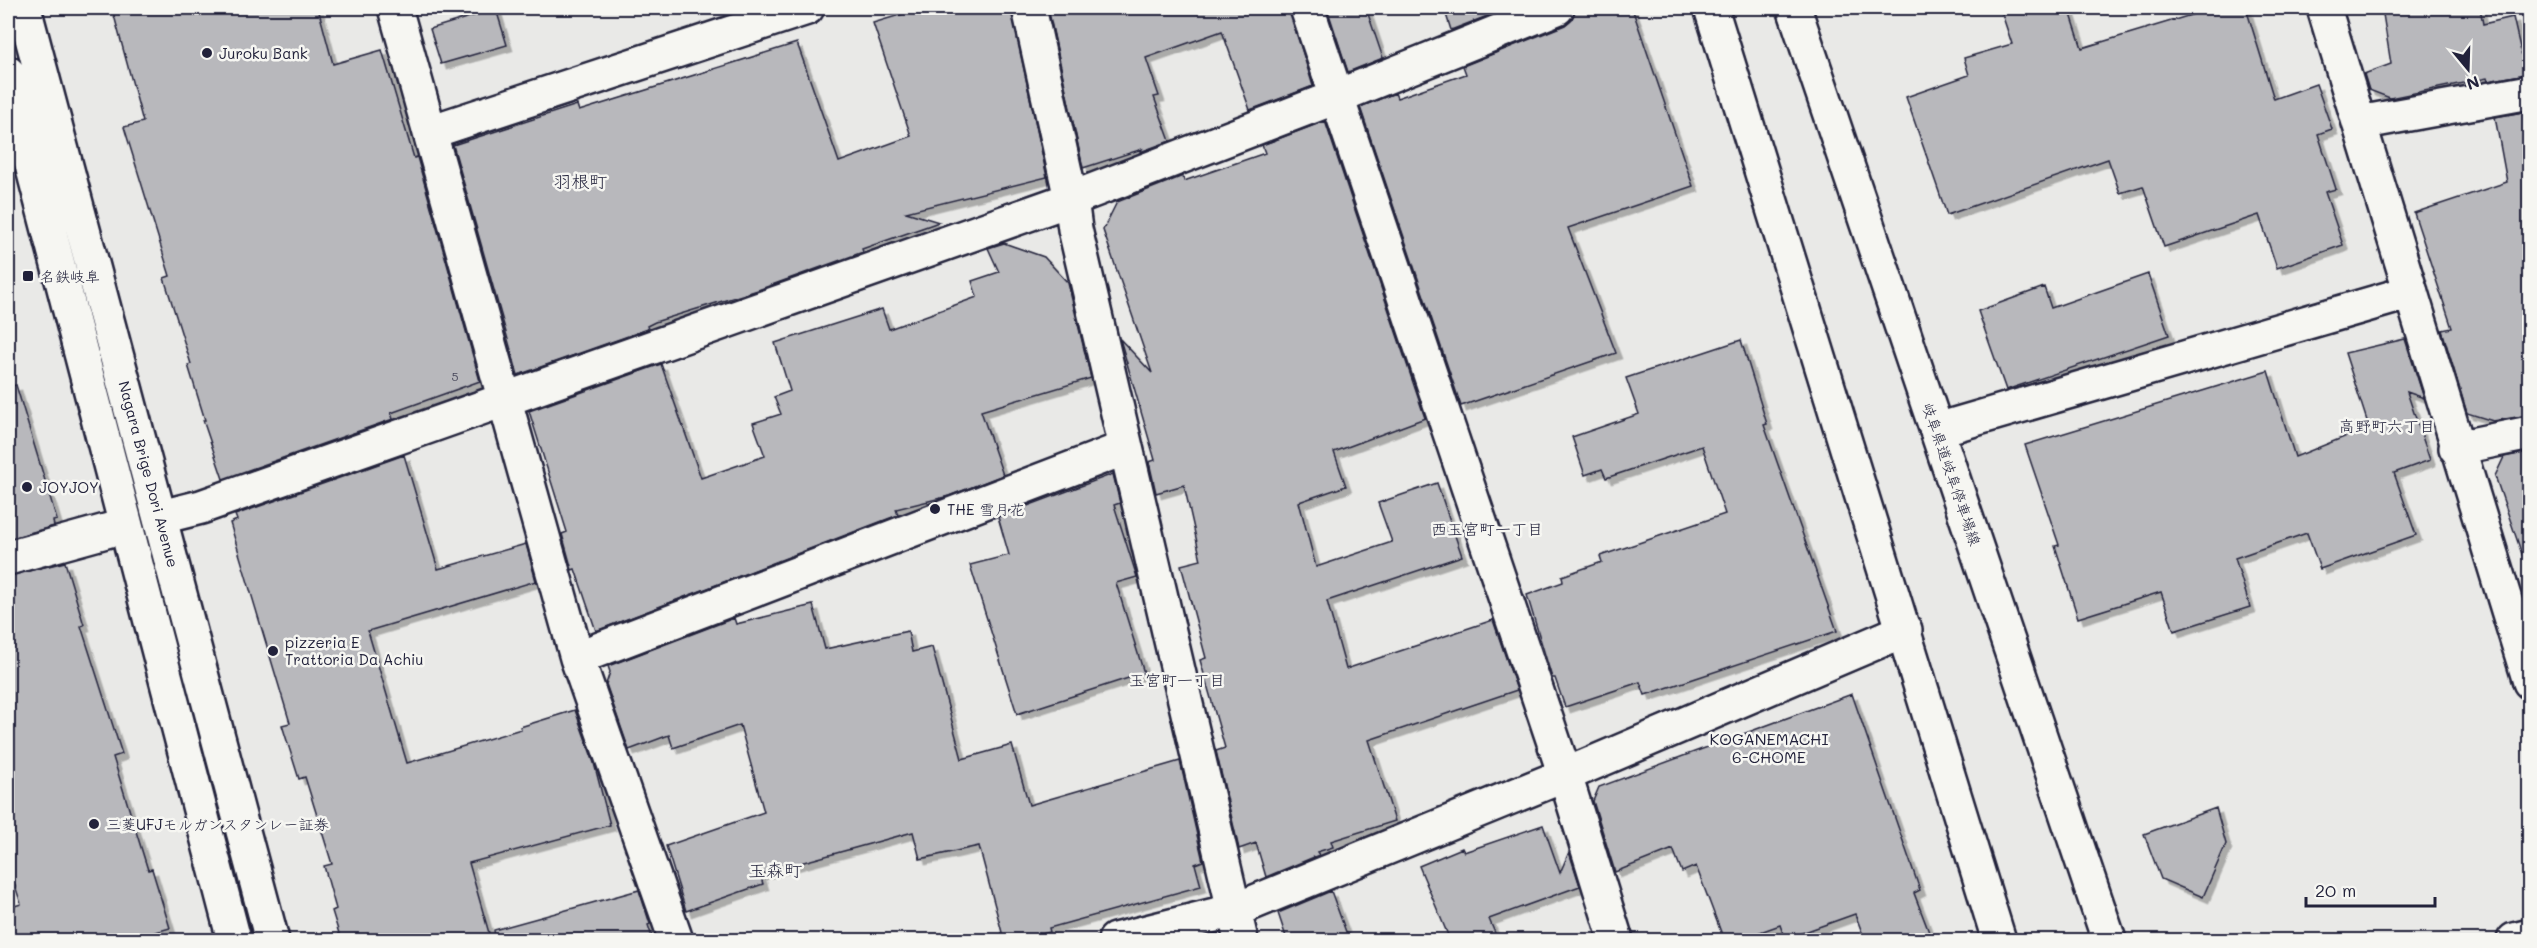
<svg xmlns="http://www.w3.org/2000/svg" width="2537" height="948" font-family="Mali,'Klee One',sans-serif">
	<defs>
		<filter id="shadow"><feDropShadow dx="5.5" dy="5.5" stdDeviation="0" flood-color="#0004"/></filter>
	</defs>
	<rect width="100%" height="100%" fill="#e9e9e7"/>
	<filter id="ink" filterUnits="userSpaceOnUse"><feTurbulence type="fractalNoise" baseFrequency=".0167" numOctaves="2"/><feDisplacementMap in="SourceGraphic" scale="12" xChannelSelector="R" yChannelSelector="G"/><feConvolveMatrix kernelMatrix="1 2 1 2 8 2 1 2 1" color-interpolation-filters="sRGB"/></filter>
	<g filter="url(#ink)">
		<path fill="#b8b8bc" stroke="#22223b" stroke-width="1.5" filter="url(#shadow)" d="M 112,8 L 318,8 L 333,64 L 382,50 L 414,158 L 417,157 L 480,381 L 391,413 L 393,419 L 223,479 L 203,420 L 205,420 L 188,365 L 191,364 L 164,278 L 170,276 L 124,127 L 143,122 Z
			M 923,8 L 1011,8 L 1047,177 L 906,212 L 939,222 L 862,249 L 863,252 L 758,290 L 655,322 L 647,326 L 648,329 L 518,375 L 453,145 L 577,105 L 579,111 L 797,43 L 839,162 L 911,136 L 873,23 Z
			M 1048,8 L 1289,8 L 1313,86 L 1250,110 L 1222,31 L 1146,58 L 1159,96 L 1154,97 L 1170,141 L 1140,152 L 1142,149 L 1083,168 Z
			M 1327,8 L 1366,8 L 1383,58 L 1348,72 Z
			M 1444,8 L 1508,8 L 1451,30 Z
			M 1575,8 L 1632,8 L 1693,186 L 1568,228 L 1616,353 L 1461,406 L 1360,107 L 1395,93 L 1397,98 L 1466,74 L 1463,66 L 1565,25 L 1572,19 Z
			M 2000,8 L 2069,8 L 2082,48 L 2214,8 L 2246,8 L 2274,99 L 2316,84 L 2332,129 L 2318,134 L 2336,189 L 2325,192 L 2343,245 L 2277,268 L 2259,215 L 2164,247 L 2143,186 L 2120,193 L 2108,159 L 1947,215 L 1906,97 L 1969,75 L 1964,58 L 2012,44 Z
			M 2382,8 L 2480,8 L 2483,24 L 2513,17 L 2526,74 L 2488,81 L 2487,78 L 2390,98 L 2369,90 L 2364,74 L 2391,64 Z
			M 496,9 L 507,45 L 441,64 L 430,29 Z
			M 2529,111 L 2529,415 L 2493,421 L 2467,413 L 2442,330 L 2452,328 L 2414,213 L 2507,182 L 2495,117 Z
			M 1325,121 L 1425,418 L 1334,452 L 1346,486 L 1299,502 L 1316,567 L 1392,542 L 1378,503 L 1437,483 L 1462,556 L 1327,601 L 1346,669 L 1493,620 L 1517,690 L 1369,740 L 1395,821 L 1331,841 L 1333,847 L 1317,852 L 1319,855 L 1266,877 L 1256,843 L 1239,849 L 1216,751 L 1225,748 L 1200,660 L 1206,658 L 1181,565 L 1201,560 L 1184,485 L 1156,493 L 1149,462 L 1155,460 L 1120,339 L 1152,373 L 1103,230 L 1117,202 L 1183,176 L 1184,181 L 1265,153 L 1262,145 Z
			M 1004,243 L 1044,257 L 1068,283 L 1091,378 L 981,411 L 1003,475 L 949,496 L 896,509 L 898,515 L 596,631 L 575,569 L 572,570 L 562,534 L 567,532 L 529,411 L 661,364 L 701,478 L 765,456 L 753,423 L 781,414 L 774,397 L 790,391 L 775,343 L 882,309 L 889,329 L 977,297 L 972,281 L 999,272 L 988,248 Z
			M 2148,274 L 2169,335 L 2006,390 L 1978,311 L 2044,287 L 2051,308 Z
			M 2405,339 L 2424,398 L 2407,392 L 2430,460 L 2394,473 L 2416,535 L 2320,569 L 2307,533 L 2235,558 L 2250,607 L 2174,631 L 2161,592 L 2078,618 L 2055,546 L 2059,545 L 2025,445 L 2268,371 L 2295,457 L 2369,427 L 2345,353 Z
			M 1741,340 L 1767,424 L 1764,425 L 1837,631 L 1645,695 L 1640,682 L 1565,707 L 1555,678 L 1552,678 L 1527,595 L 1563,582 L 1562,576 L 1602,562 L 1600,556 L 1725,514 L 1702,446 L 1606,478 L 1602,469 L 1585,475 L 1572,437 L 1639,414 L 1626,378 Z
			M 16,385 L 57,520 L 53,521 L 54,526 L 8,539 L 8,387 Z
			M 2529,452 L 2529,559 L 2524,560 L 2495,476 L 2504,457 Z
			M 404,455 L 438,569 L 526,544 L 536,581 L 368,631 L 407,763 L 521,729 L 520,727 L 575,710 L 594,763 L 610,825 L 469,863 L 491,940 L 341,940 L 332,911 L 336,909 L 324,866 L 332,864 L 305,777 L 299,779 L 282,725 L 290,723 L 230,523 L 237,520 L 235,515 Z
			M 1113,474 L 1120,503 L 1114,505 L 1137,577 L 1116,583 L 1144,673 L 1017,714 L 970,565 L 1009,555 L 998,517 Z
			M 65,562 L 84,625 L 81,626 L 122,754 L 113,757 L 148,870 L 152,869 L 170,928 L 128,940 L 8,940 L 8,908 L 21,904 L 8,864 L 8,576 Z
			M 813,605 L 825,649 L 908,631 L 912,652 L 932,647 L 962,759 L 1012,745 L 1029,805 L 1180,761 L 1203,861 L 1195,864 L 1201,886 L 1049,928 L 1050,932 L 1019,940 L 1004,940 L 979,846 L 920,859 L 913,832 L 760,874 L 763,884 L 686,911 L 666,846 L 764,812 L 740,725 L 673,748 L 669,735 L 629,750 L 606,684 L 610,672 L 608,666 L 734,618 L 736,624 Z
			M 1852,694 L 1920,890 L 1914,893 L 1932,940 L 1865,940 L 1855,914 L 1785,939 L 1780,925 L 1738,940 L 1724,940 L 1696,866 L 1682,872 L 1673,849 L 1615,872 L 1593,801 L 1599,787 Z
			M 2216,808 L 2226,844 L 2203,897 L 2161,879 L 2144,834 Z
			M 1543,825 L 1560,873 L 1569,852 L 1580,886 L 1489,919 L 1498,940 L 1450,940 L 1419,866 L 1462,848 L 1464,852 Z
			M 639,890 L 650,924 L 648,925 L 653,940 L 495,940 L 494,930 Z
			M 1331,891 L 1349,940 L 1287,940 L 1278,913 Z"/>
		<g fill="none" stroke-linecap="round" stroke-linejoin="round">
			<defs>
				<path id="street" d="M 395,8 L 577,658 L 676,940
					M 1029,8 L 1071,199 L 1075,229 L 1241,940
					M 1307,8 L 1565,775 L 1616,940
					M 2324,8 L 2530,682
					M 2359,123 L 2530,92
					M 430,132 L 807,8
					M 1937,430 L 2411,292
					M 2456,448 L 2530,433
					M 161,517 L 201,507 L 1071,199 L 1336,97 L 1557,8
					M 8,558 L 124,526
					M 577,658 L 1125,448
					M 1115,940 L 1235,910 L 1565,775 L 1905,630"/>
				<path id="secondary" d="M 2514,940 L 2530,936"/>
				<path id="primary" d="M 1711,8 L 1999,940
					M 1794,8 L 2109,940"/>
				<path id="highway" d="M 24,8 L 272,940
					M 8,73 L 234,940"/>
			</defs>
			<use href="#street" stroke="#22223b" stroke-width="38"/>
			<use href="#secondary" stroke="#22223b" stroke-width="38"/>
			<use href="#primary" stroke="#22223b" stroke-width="38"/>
			<use href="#highway" stroke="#22223b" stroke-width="38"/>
			<use href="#street" stroke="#f6f6f2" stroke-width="33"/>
			<use href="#secondary" stroke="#f6f6f2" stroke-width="33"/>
			<use href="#primary" stroke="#f6f6f2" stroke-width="33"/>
			<use href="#highway" stroke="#f6f6f2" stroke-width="33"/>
		</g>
	</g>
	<g fill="#22223b" stroke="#f6f6f2" stroke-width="2">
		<circle cx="207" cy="53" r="6"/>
		<rect x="22" y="270" width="12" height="12" rx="3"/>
		<circle cx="27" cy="487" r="6"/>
		<circle cx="935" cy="509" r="6"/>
		<circle cx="273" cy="651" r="6"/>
		<circle cx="94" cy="824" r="6"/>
	</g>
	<g text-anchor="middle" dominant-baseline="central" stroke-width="5" stroke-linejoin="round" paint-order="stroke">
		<g font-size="12" fill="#48485b">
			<text x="455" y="376">5</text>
		</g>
		<g font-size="15" fill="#22223b" stroke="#f6f6f2" text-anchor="start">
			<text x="219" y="53">Juroku Bank</text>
			<text x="40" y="276">名鉄岐阜</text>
			<text x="39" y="487">JOYJOY</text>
			<text x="947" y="509">THE 雪月花</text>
			<text x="285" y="642">pizzeria E<tspan x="285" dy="17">Trattoria Da Achiu</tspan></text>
			<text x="106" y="824">三菱UFJモルガンスタンレー証券</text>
		</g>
		<g font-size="15" fill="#22223b" stroke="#f6f6f2">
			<text transform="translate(149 474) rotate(75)">Nagara Brige Dori Avenue</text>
			<text transform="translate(1952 474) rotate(71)">岐阜県道岐阜停車場線</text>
		</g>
		<g font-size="16" fill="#22223b" stroke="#f6f6f2">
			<text x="2387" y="425">高野町六丁目</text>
			<text x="1487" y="528">西玉宮町一丁目</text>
			<text x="1177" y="679">玉宮町一丁目</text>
			<text x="1769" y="738">KOGANEMACHI<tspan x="1769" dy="18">6-CHOME</tspan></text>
		</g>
		<g font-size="18" fill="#22223b" stroke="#f6f6f2">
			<text x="580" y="181">羽根町</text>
			<text x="775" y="870">玉森町</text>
		</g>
	</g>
	<rect width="2537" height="948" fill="none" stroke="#f6f6f2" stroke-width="30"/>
	<rect x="15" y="15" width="2507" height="918" fill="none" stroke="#22223b" stroke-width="2" filter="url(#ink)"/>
	<g transform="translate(2468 69) rotate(161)" stroke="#f6f6f2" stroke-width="4.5" paint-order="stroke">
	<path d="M0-4.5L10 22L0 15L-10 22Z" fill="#22223b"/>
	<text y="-9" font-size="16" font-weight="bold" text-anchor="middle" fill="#22223b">N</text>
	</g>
	<path d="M2306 897v9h129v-9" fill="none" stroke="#22223b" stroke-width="3"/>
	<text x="2315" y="897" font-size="18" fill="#22223b" stroke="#f6f6f2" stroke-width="4.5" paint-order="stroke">20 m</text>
</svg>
